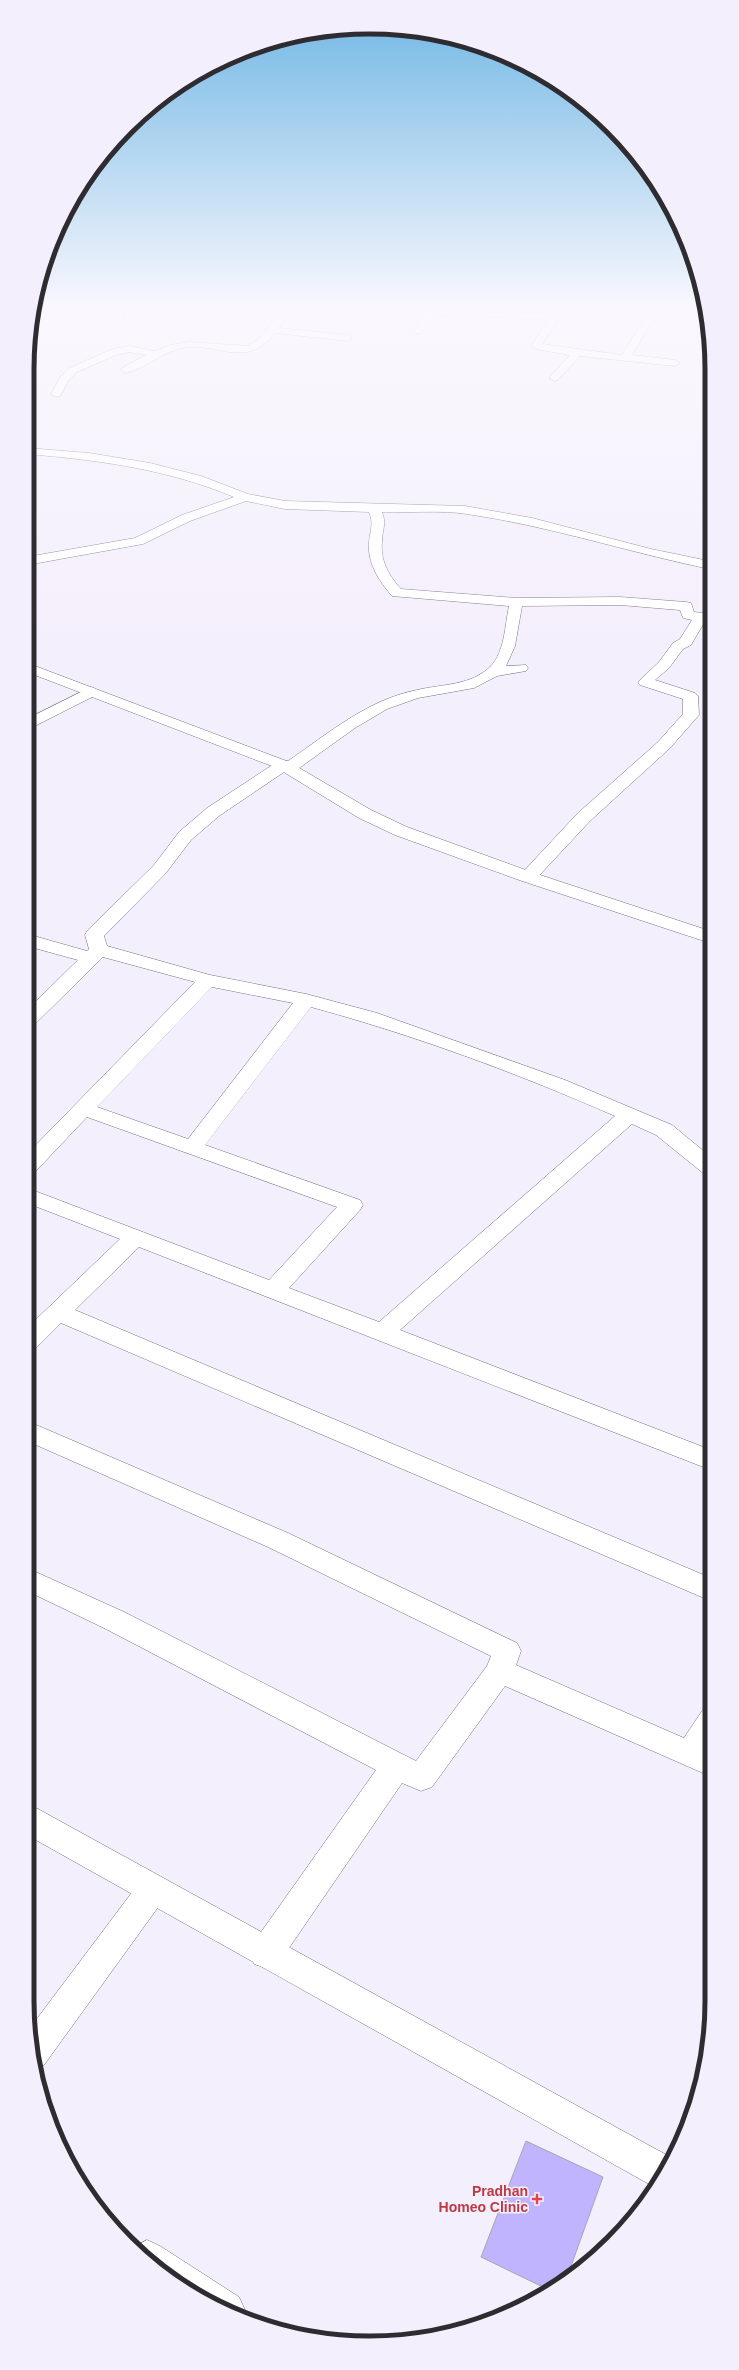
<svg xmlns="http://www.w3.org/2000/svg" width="739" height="2370" font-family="Arial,sans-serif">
	<rect width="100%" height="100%" fill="#f4effc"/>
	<path fill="#c0b4fe" stroke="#a6a5b1" d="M 526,2141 L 603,2177 L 566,2280 L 549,2290 L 481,2257 Z"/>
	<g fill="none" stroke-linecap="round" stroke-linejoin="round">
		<defs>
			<path id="minor" d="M 129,310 L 138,310 L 131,320 L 128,321 L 123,318 Z
				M 281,310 L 291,310 L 279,328 L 347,335 L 352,338 L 347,341 L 275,333 C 245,372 215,339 179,349 C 160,354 144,369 126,373 L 121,370 L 122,368 L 146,355 L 129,352 L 116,355 L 77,372 L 69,380 L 60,396 L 56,397 L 51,394 L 61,376 L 69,368 L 113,349 L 129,346 L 155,351 L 170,345 L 189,342 L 249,346 L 262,336 Z
				M 364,310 L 547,313 L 555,316 L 557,322 L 542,344 L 622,355 L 645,318 L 648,317 L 653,320 L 632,355 L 675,360 L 680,363 L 675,366 L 580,356 L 558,380 L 554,381 L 549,378 L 570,355 L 536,349 L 531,346 L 547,322 L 546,319 L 435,315 L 421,333 L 418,334 L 413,331 L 425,315 L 368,313 Z
				M 27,448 L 89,453 L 150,463 L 201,476 L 248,494 L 285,501 L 465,506 L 532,518 L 651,549 L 709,561 L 709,569 C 628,552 549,526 467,514 C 440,510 410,513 382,512 C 387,524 382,530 382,542 C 380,560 389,576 401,589 L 516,598 L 620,597 L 686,602 L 691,603 L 694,612 L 710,614 L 710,622 L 705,621 L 691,645 L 683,649 L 669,668 L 655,680 L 695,693 L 698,696 L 699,715 L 670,748 L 590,821 L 534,881 L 522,881 L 519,877 L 522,873 L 578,813 L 658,742 L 683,714 L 683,699 L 640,685 L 638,682 L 659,662 L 673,643 L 680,639 L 692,620 L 683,618 L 680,610 L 620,605 L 522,606 L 515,646 L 506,666 L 526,665 L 528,668 L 526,671 L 497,676 L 474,688 L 418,698 L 387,709 L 355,728 L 295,771 L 284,772 L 219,816 L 191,840 L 166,873 L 104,936 L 107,946 L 210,975 L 306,994 L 377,1013 L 565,1080 L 672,1125 L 711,1157 L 711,1175 L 703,1173 L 656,1135 L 632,1124 L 400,1330 L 711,1450 L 711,1470 L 139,1247 L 75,1310 L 711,1578 L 711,1601 L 61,1323 L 36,1348 L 27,1350 L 27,1328 L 120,1239 L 27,1203 L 27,1188 L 269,1280 L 337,1207 L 87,1117 L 35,1172 L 27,1174 L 27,1154 L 195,982 L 103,957 L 34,1025 L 27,1027 L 27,1010 L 78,960 L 27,946 L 27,934 L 87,951 L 89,949 L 85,935 L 87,931 L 154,865 L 179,832 L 207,808 L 277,762 L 288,761 C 329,733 367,700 417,690 C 442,684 471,686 491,666 C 505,651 505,624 509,606 L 392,596 C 379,581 367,563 369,542 C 370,530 374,524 369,512 L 285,509 L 246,501 L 190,521 L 143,544 L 27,565 L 27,557 L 135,538 L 182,515 L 234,497 C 167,469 98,460 27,454 ZM 212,987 L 293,1003 L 188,1139 L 97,1107 ZM 311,1007 C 414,1035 517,1073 615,1116 L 379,1322 L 289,1288 L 360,1210 L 363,1205 L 360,1200 L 205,1145 Z
				M 91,687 L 96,689 L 99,692 L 96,695 L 27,730 L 27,719 Z
				M 27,1421 L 288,1533 L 517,1643 L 521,1651 L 516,1665 L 684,1738 L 702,1711 L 711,1708 L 712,1746 L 710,1749 L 712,1750 L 712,1777 L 505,1686 L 432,1787 L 421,1791 L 402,1783 L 278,1964 L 266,1968 L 254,1964 L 250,1953 L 254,1942 L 376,1770 L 104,1628 L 27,1591 L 27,1568 L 124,1612 L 416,1761 L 487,1666 L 491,1656 L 268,1547 L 27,1441 Z
				M 153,1874 L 164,1879 L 169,1889 L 164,1899 L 44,2065 L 34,2069 L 30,2028 L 142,1879 Z
				M 147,2240 L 160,2246 L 239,2297 L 245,2310 L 243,2315 C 201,2302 165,2276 134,2247 Z"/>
			<path id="tertiary" d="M 27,663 L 289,762 L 371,810 L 407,827 L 534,873 L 710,931 L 710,943 L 522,881 L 395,835 L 359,818 L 277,768 L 27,672 Z
				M 27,1805 L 38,1809 L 672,2158 L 656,2188 L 27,1835 Z"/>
		</defs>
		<use href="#minor" stroke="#76727d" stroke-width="1"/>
		<use href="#tertiary" stroke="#76727d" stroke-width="1"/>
		<use href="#minor" fill="#fff" fill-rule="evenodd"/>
		<use href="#tertiary" fill="#fff" fill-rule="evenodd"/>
	</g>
	<linearGradient id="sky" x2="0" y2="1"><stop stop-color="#6fb6e4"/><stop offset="0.48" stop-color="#faf8fe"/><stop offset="1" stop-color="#faf8fe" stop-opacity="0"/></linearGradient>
	<rect width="739" height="642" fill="url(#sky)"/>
	<path fill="#e0444e" stroke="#f4effc" stroke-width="1.5" d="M535 2193h4v4h4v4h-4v4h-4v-4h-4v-4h4z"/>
	<g text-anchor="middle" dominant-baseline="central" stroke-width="3" stroke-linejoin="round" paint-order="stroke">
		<g font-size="14" font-weight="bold" fill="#be3a42" stroke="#f4effc" text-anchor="end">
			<text x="528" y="2191">Pradhan<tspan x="528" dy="16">Homeo Clinic</tspan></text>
		</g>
	</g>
	<path d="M0 0H739V2370H0ZM369 34H370A335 335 0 0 1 705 369V2001A335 335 0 0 1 370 2336H369A335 335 0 0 1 34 2001V369A335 335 0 0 1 369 34Z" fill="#f4effc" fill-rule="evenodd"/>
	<path fill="none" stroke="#2e2c31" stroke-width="5" d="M369 34H370A335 335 0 0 1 705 369V2001A335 335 0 0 1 370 2336H369A335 335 0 0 1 34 2001V369A335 335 0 0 1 369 34Z"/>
</svg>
